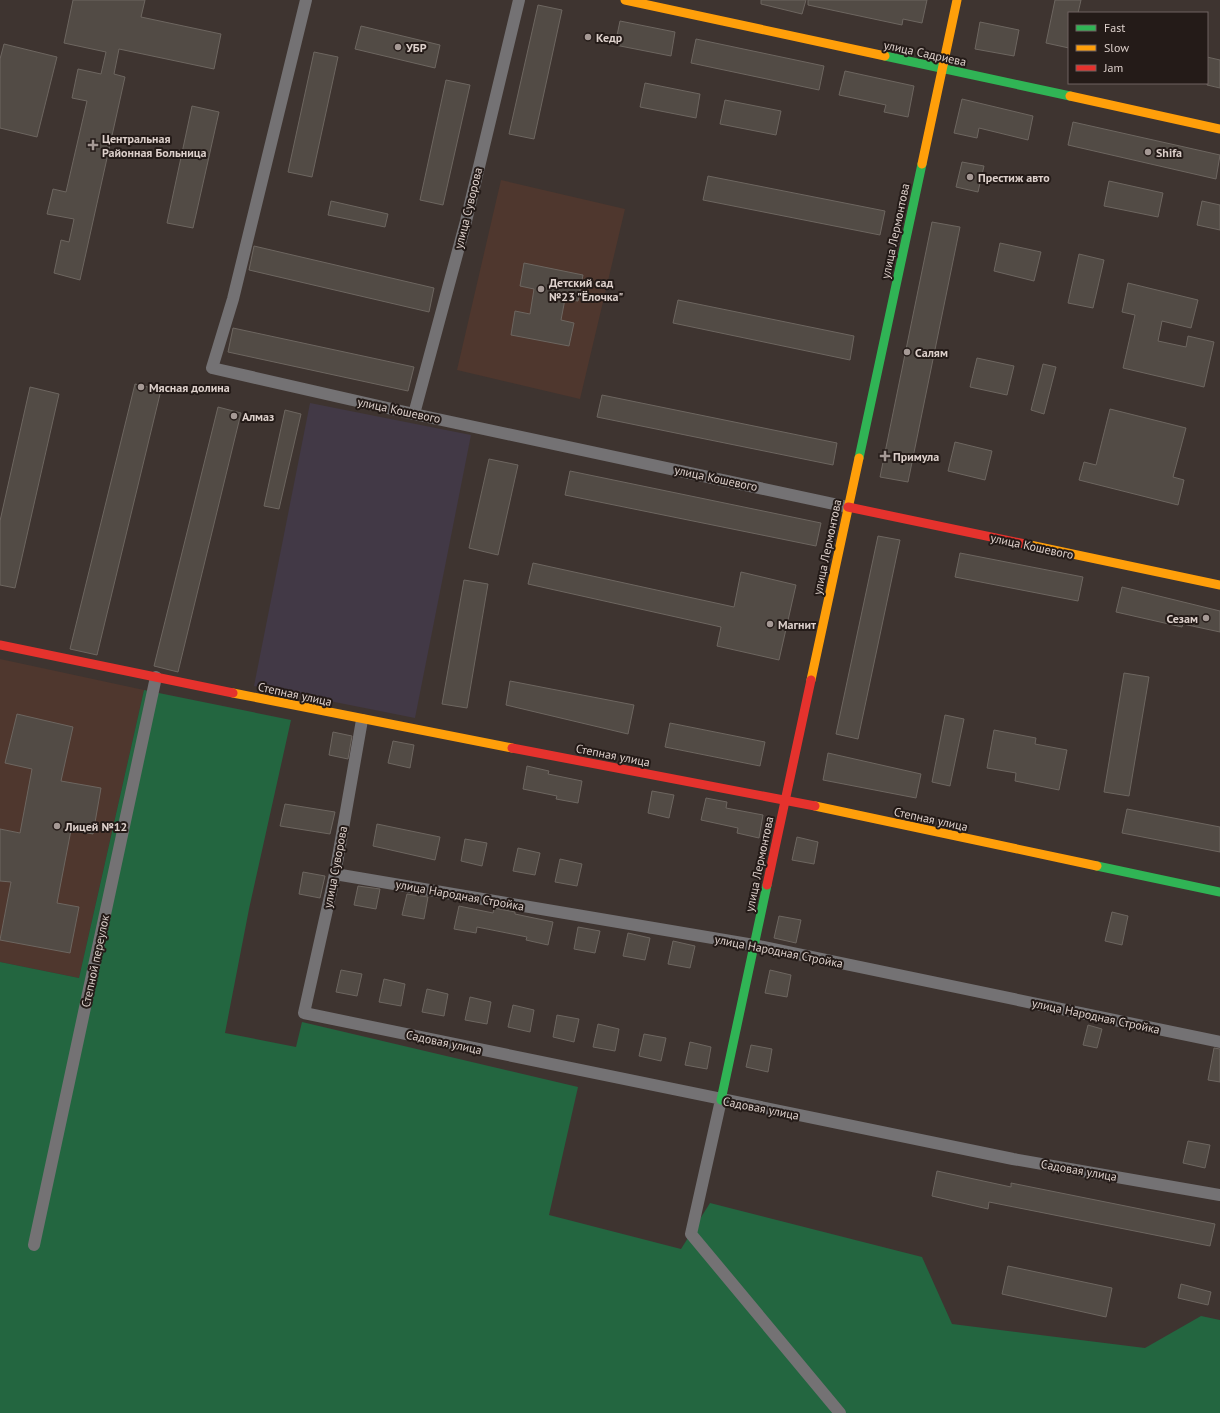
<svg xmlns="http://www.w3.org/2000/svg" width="1220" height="1413" font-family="'PT Sans',sans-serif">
	<rect width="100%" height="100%" fill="#3e3430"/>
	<path fill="#423946" d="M 310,403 L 471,435 L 415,718 L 254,686 Z"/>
	<path fill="#4f372e" d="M 501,180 L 625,209 L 580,399 L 457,370 Z
		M 0,659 L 144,690 L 79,978 L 0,962 Z"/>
	<path fill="#236640" d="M 144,690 L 291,720 L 249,909 L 225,1033 L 296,1047 L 302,1022 L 578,1087 L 549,1215 L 681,1249 L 710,1203 L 922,1257 L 952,1324 L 1145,1348 L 1201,1316 L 1220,1320 L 1220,1413 L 0,1413 L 0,962 L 79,978 Z"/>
	<path fill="#524b45" stroke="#6d6660" d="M 73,0 L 145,0 L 141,17 L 221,34 L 214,69 L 119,49 L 114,74 L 125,77 L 80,280 L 54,273 L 61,240 L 69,242 L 74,219 L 47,214 L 53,189 L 66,192 L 87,101 L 72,98 L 78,69 L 101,74 L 106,52 L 64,43 Z
		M 761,0 L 806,0 L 802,14 L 761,4 Z
		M 808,0 L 927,0 L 922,23 L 903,19 L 902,25 L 808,5 Z
		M 1055,0 L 1081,0 L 1078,13 L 1069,13 L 1069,48 L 1046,43 Z
		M 538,5 L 562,10 L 534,139 L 509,134 Z
		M 620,21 L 675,32 L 671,56 L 615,45 Z
		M 980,22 L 1019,30 L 1014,56 L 975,49 Z
		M 361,26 L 440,45 L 435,68 L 355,49 Z
		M 696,39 L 824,66 L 819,90 L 691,63 Z
		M 4,44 L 57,57 L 37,137 L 0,128 L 0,59 Z
		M 314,52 L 338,57 L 312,177 L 288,172 Z
		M 1207,57 L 1220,60 L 1220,88 L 1207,85 Z
		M 845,71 L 914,86 L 908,117 L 884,112 L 886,105 L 839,95 Z
		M 446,80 L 470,85 L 443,205 L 420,200 Z
		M 645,83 L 700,94 L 696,118 L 640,107 Z
		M 962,99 L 1033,116 L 1028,140 L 979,128 L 977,138 L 954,133 Z
		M 725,100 L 781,111 L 776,135 L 720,124 Z
		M 192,106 L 219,112 L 193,228 L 167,223 Z
		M 1073,122 L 1220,155 L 1216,179 L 1068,145 Z
		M 962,162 L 984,166 L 978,192 L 956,187 Z
		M 708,176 L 885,211 L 880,235 L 703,200 Z
		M 1109,181 L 1163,193 L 1158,217 L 1104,206 Z
		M 331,201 L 388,214 L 385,227 L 328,215 Z
		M 1202,201 L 1220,205 L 1220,230 L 1197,225 Z
		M 932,222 L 960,227 L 908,482 L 880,477 Z
		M 1000,243 L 1041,252 L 1034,281 L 994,271 Z
		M 254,246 L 434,288 L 429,312 L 249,270 Z
		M 1079,254 L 1104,260 L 1093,308 L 1068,303 Z
		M 524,263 L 583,275 L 578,301 L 565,299 L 561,320 L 574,323 L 569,346 L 511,335 L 515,311 L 530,314 L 534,289 L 520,286 Z
		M 1128,283 L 1198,300 L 1191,328 L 1162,321 L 1158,341 L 1186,347 L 1188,336 L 1214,342 L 1204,387 L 1123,368 L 1135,315 L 1122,312 Z
		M 678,300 L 854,336 L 850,360 L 673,323 Z
		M 233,328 L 414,367 L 408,391 L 228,352 Z
		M 977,358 L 1014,366 L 1007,395 L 970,387 Z
		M 1043,364 L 1056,367 L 1044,414 L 1031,410 Z
		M 135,384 L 161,390 L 97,655 L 70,649 Z
		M 30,387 L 59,394 L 15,588 L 0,585 L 0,521 Z
		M 602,395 L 837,443 L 833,465 L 597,417 Z
		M 218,407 L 241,413 L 178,672 L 154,666 Z
		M 1110,409 L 1186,428 L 1173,477 L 1184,480 L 1178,505 L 1079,480 L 1084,462 L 1096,465 Z
		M 285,410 L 301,414 L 279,509 L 264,506 Z
		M 955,442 L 992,451 L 985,480 L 948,471 Z
		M 489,459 L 518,465 L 498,555 L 469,548 Z
		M 570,471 L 821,523 L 816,546 L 565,495 Z
		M 878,536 L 900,540 L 858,739 L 836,734 Z
		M 960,553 L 1083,577 L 1078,601 L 955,577 Z
		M 533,563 L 734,607 L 741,572 L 796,585 L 779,660 L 717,646 L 721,627 L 528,584 Z
		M 464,580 L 488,584 L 467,708 L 442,704 Z
		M 1122,587 L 1220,611 L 1220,632 L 1183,624 L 1182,627 L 1116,612 Z
		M 1124,673 L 1149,677 L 1129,796 L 1104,792 Z
		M 510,681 L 634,705 L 628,734 L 506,705 Z
		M 17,714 L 73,727 L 61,781 L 101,788 L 93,834 L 71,830 L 57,903 L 79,907 L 70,953 L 0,940 L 11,882 L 0,881 L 0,829 L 20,833 L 32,769 L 5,763 Z
		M 945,715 L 964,719 L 950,786 L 932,782 Z
		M 670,723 L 765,742 L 760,766 L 665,747 Z
		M 994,730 L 1036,738 L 1035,744 L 1067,750 L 1059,790 L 1015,781 L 1016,773 L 987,768 Z
		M 333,732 L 352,736 L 348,759 L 329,755 Z
		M 393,741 L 414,745 L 410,768 L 388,763 Z
		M 828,753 L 921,774 L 916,798 L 823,780 Z
		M 527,766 L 549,771 L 548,774 L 582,781 L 578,803 L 556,799 L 557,796 L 523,789 Z
		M 652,791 L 674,795 L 669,818 L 648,813 Z
		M 706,798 L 727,802 L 726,808 L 763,815 L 759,838 L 737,833 L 738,828 L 701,820 Z
		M 285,804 L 335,812 L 330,834 L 280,826 Z
		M 1127,809 L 1220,827 L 1220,852 L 1122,833 Z
		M 377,824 L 440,837 L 435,860 L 373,846 Z
		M 797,837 L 818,842 L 814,864 L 792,860 Z
		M 465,839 L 487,843 L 482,866 L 461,861 Z
		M 518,848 L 540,853 L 535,875 L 513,871 Z
		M 560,859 L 582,864 L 577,886 L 555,882 Z
		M 303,872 L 325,876 L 320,898 L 299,894 Z
		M 358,886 L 380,889 L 376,909 L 354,905 Z
		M 407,894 L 428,897 L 424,919 L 402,915 Z
		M 459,906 L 493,913 L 494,908 L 515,912 L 515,914 L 553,922 L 548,945 L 526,940 L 527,937 L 477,927 L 476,933 L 454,929 Z
		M 1112,912 L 1128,916 L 1122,945 L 1105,941 Z
		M 779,916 L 801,920 L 796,943 L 774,938 Z
		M 578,927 L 600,931 L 595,953 L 574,949 Z
		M 628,933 L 650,938 L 645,960 L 623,956 Z
		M 673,941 L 695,946 L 690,968 L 668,964 Z
		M 341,970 L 362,974 L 357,996 L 336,992 Z
		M 770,970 L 791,975 L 787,997 L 765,993 Z
		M 384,979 L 405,984 L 401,1006 L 379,1002 Z
		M 427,989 L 448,994 L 444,1016 L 422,1012 Z
		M 470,997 L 491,1002 L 487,1024 L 465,1020 Z
		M 513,1005 L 534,1010 L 530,1032 L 508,1027 Z
		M 557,1015 L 579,1019 L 574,1042 L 553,1037 Z
		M 598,1024 L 619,1029 L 615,1051 L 593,1047 Z
		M 1088,1025 L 1102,1029 L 1097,1048 L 1083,1045 Z
		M 644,1034 L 666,1038 L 661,1061 L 639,1056 Z
		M 690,1042 L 711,1047 L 707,1069 L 685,1065 Z
		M 751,1045 L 772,1049 L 768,1072 L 746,1067 Z
		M 1214,1048 L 1220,1049 L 1220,1082 L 1208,1080 Z
		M 1188,1141 L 1210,1145 L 1205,1168 L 1183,1163 Z
		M 937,1171 L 1011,1187 L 1011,1183 L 1215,1224 L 1210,1246 L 989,1202 L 988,1209 L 932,1196 Z
		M 1008,1266 L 1112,1288 L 1106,1317 L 1002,1294 Z
		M 1181,1284 L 1211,1292 L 1208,1305 L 1178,1298 Z"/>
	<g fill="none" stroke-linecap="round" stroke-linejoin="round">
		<path stroke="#747274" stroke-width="12" d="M 306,0 L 233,299 L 212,368 L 414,414 L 848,507
			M 414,414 L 466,221 L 519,0
			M 362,720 L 335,874 L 304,1013 L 1013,1159 L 1220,1195
			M 335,874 L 754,945 L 1220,1042
			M 721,1100 L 691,1234 L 840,1413
			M 34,1245 L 156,677"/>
		<path stroke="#30b455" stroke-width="9" d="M 885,56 L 1070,96
			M 859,458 L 922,164
			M 1097,866 L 1220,892
			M 721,1100 L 767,885"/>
		<path stroke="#ff9f0a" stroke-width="9" d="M 625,0 L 885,56
			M 1070,96 L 1220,129
			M 922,164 L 957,0
			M 1025,544 L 1220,585
			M 811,680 L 859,458
			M 233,693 L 512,748
			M 815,806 L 1097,866"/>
		<path stroke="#e5322d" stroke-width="9" d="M 848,507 L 1025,544
			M 0,645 L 233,693
			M 512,748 L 815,806
			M 767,885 L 811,680"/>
	</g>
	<g fill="#a59995" stroke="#241b18" stroke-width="1.5">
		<circle cx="588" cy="37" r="4"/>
		<circle cx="398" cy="47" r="4"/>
		<path d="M91 139h4v4h4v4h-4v4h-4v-4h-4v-4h4z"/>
		<circle cx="1148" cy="152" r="4"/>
		<circle cx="970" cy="177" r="4"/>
		<circle cx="541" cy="289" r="4"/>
		<circle cx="907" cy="352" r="4"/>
		<circle cx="141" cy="387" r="4"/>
		<circle cx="234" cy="416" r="4"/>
		<path d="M883 450h4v4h4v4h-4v4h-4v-4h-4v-4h4z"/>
		<circle cx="1206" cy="618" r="4"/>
		<circle cx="770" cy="624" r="4"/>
		<circle cx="57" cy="826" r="4"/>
	</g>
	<g text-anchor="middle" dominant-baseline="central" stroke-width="4" stroke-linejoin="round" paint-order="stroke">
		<g font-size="12" font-weight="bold" fill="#ddd0cb" stroke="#241b18" text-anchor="start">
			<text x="596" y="37">Кедр</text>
			<text x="406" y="47">УБР</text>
			<text x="102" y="138">Центральная<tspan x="102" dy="14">Районная Больница</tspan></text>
			<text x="1156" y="152">Shifa</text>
			<text x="978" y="177">Престиж авто</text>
			<text x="549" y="282">Детский сад<tspan x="549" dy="14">№23 "Ёлочка"</tspan></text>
			<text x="915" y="352">Салям</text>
			<text x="149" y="387">Мясная долина</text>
			<text x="242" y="416">Алмаз</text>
			<text x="893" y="456">Примула</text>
			<text x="1198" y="618" text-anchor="end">Сезам</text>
			<text x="778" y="624">Магнит</text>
			<text x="65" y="826">Лицей №12</text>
		</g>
		<g font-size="12" fill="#ddd0cb" stroke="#241b18">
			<text transform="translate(925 53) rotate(12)">улица Садриева</text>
			<text transform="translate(468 208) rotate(-76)">улица Суворова</text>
			<text transform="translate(895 231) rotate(-78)">улица Лермонтова</text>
			<text transform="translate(399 410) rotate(12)">улица Кошевого</text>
			<text transform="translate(716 478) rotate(12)">улица Кошевого</text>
			<text transform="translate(1032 546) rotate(12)">улица Кошевого</text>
			<text transform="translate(827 547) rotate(-78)">улица Лермонтова</text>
			<text transform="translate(295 694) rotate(12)">Степная улица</text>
			<text transform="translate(613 755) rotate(11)">Степная улица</text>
			<text transform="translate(931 819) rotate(12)">Степная улица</text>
			<text transform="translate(759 864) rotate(-78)">улица Лермонтова</text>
			<text transform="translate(335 867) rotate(-79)">улица Суворова</text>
			<text transform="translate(460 895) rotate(10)">улица Народная Стройка</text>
			<text transform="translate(779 951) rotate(11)">улица Народная Стройка</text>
			<text transform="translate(95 961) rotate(-78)">Степной переулок</text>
			<text transform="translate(1096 1016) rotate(12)">улица Народная Стройка</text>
			<text transform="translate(444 1042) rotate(12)">Садовая улица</text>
			<text transform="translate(761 1108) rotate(11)">Садовая улица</text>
			<text transform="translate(1079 1170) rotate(10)">Садовая улица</text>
		</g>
	</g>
	<rect x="1068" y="12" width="140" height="72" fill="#241b18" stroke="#6e6360"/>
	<rect x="1076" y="25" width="20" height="6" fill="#30b455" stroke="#6e6360"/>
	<text x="1104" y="32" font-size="12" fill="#ddd0cb">Fast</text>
	<rect x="1076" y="45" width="20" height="6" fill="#ff9f0a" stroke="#6e6360"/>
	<text x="1104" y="52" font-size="12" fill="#ddd0cb">Slow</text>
	<rect x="1076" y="65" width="20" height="6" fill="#e5322d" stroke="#6e6360"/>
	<text x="1104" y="72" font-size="12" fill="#ddd0cb">Jam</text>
</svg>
